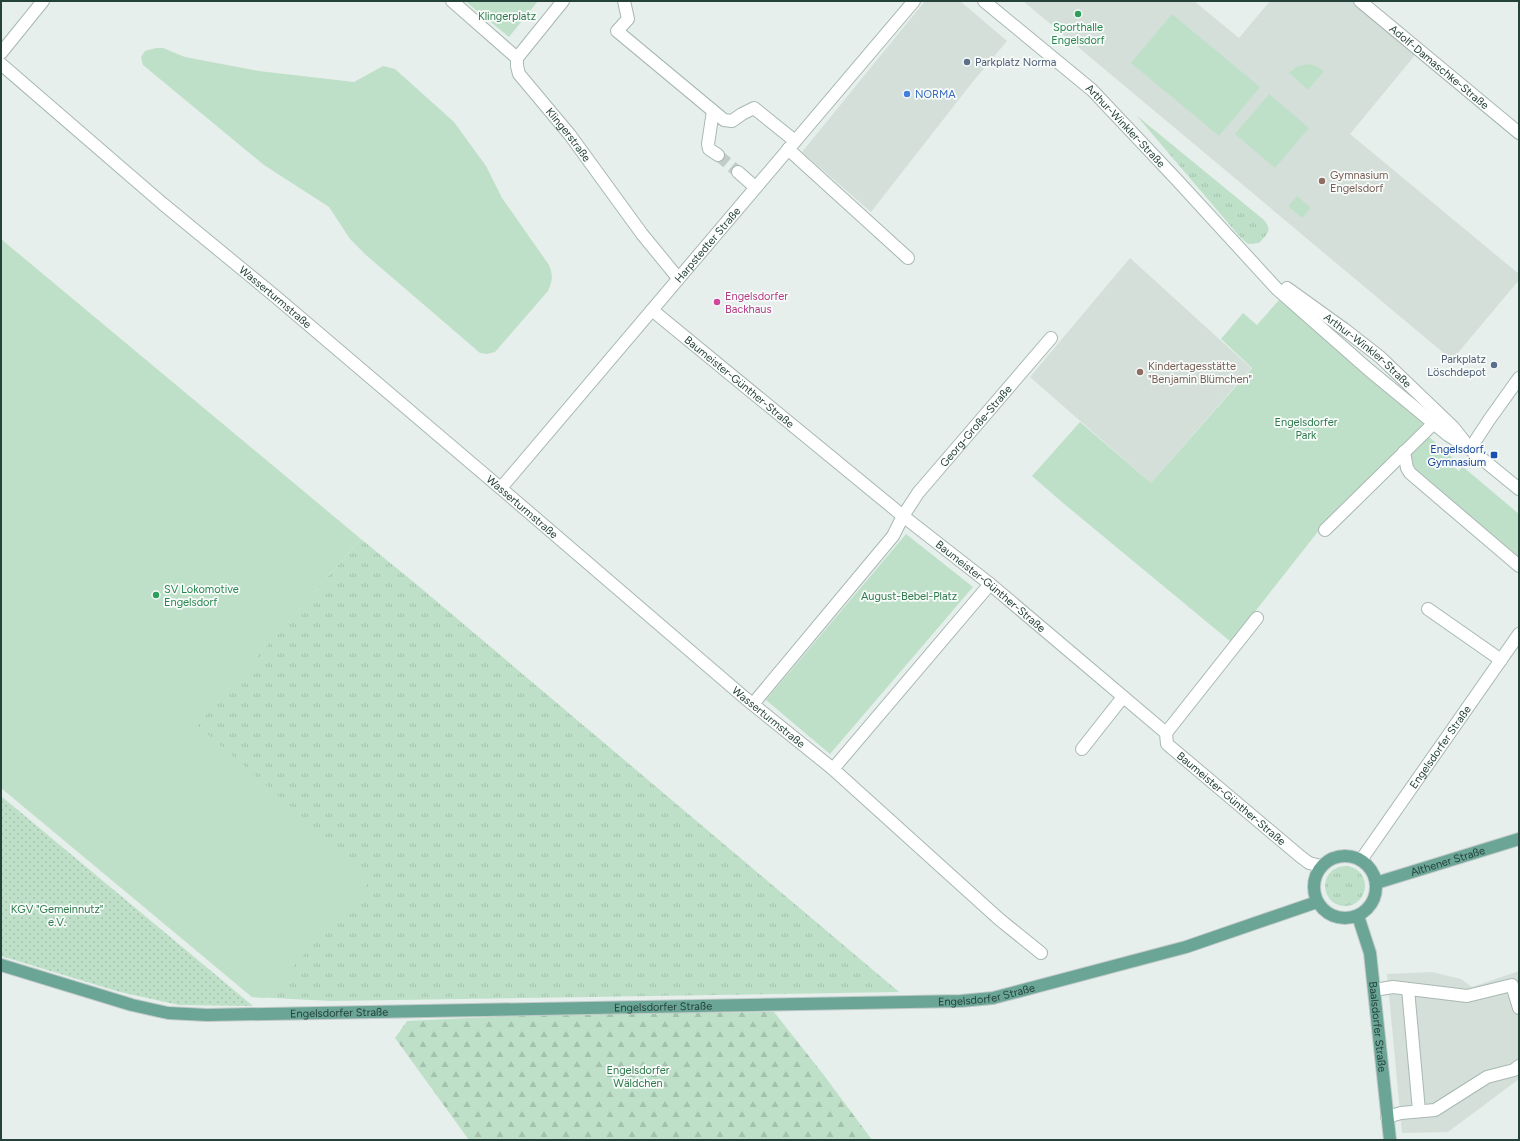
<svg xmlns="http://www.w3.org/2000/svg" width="1520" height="1141" font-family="Figtree,sans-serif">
	<defs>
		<pattern id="grass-tufts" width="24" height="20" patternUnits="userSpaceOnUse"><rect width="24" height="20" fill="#bfe0c8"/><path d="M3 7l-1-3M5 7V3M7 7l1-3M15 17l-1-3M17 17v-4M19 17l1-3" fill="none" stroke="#a4c1ad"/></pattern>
		<pattern id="forest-firs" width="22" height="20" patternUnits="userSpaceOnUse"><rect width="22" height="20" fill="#bfe0c8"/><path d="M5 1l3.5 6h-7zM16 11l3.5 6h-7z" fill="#a4c1ad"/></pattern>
		<pattern id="garden-dots" width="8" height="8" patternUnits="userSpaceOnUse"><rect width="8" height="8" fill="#bfe0c8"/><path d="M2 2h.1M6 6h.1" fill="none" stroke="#a4c1ad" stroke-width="1.8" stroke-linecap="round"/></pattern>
	</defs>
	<rect width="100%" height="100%" fill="#e6efeb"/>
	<path fill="#d4dfda" d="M 925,1 L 960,1 L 1007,41 L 971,84 L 871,212 L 802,152 Z
		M 1023,1 L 1194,1 L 1239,38 L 1270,1 L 1352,1 L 1416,54 L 1350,134 L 1519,274 L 1519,280 L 1452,360 Z
		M 1130,258 L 1251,368 L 1151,483 L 1030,377 Z
		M 1519,971 L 1519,1079 L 1448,1132 L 1402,1133 L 1387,974 L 1432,972 L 1461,979 L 1472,987 Z"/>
	<path fill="url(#grass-tufts)" d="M 1136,115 L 1264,220 C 1273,231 1267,234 1259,243 L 1248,244 L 1241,238 Z
		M 361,539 L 422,589 L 899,992 L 331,1001 L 252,997 L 82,854 Z
		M1325 886a20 20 0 1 1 40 0a20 20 0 1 1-40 0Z"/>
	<path fill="url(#forest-firs)" d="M 774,1012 L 823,1074 L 872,1140 L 469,1140 L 395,1038 L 407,1021 L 550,1014 Z"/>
	<path fill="#bfe0c8" d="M 465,1 L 538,1 L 509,37 Z
		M 1172,14 L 1260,87 L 1219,136 L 1131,63 Z
		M 156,48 L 163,48 L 185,57 L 259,71 L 354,82 L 383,66 L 395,69 L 454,122 L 486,166 L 502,198 L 549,265 C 553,275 553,280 548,291 L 495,352 L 487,354 L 480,353 L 366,255 L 350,239 L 329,207 L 264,165 L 143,65 L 141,57 L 145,51 Z
		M 1308,64 L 1316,66 L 1324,71 L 1308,90 L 1289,73 L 1298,66 Z
		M 1269,94 L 1309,128 L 1275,168 L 1235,134 Z
		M 1297,196 L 1311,208 L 1302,218 L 1288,206 Z
		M 1,239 L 361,539 L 197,725 L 373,878 L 265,998 L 252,997 L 1,788 Z
		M 1279,300 L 1424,423 L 1320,529 L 1231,642 L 1063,503 L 1032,476 L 1080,422 L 1151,483 L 1252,368 L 1221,339 L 1243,313 L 1257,325 Z
		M 1428,436 L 1454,459 L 1450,464 L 1459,471 L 1462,466 L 1519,514 L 1519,560 L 1415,471 L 1411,463 L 1411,454 Z
		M 906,534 L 973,587 L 830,754 L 766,700 Z"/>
	<path fill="url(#garden-dots)" d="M 1,796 L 253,1006 L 179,1005 L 120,992 L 1,956 Z"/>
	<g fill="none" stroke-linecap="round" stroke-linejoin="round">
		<path stroke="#bfccc8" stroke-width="12" stroke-dasharray="12 6" stroke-linecap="butt" d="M 718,155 L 738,172"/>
		<defs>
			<g id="minor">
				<path id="s1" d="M 452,1 L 517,58 L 517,66 L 519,74 L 570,135 L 642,234 L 678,278"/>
				<path d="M 624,1 L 628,19 L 617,31 L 724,120 L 732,121 L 742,114 L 754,108 L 795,141"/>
				<path id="s2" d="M 984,1 L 1092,90 L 1177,180 L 1277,289 L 1369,370 L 1448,435 L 1470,449 L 1519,489"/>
				<path id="s3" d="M 1360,1 L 1519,133"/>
				<path d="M 1,53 L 43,1"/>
				<path d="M 517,58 L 563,1"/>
				<path id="s4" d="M 1,64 L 163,204 L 276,297 L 511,497 L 745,698 L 833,769 L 999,919 L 1041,953"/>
				<path d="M 713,111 L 708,144 L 709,149 L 718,155"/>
				<path d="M 788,149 L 908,258"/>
				<path d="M 738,172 L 755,187"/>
				<path id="s5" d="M 1287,288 L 1344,329 L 1380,357 L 1453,427 L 1464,441"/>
				<path id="s6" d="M 652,310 L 903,516 L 990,584 L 1166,733 L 1167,744 L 1301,857 L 1309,863 L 1321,866"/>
				<path d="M 1470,449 L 1489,420 L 1519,378"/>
				<path d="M 1404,452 L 1407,468 L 1410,473 L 1519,566"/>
				<path id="s7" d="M 501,488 L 914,1"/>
				<path d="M 1325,530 L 1434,423"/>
				<path d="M 1428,609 L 1501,660"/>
				<path id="s8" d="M 753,704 L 893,536 L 903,516 L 918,493 L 1051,338"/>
				<path d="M 1166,733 L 1257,618"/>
				<path d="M 1082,749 L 1123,697"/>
				<path d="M 833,769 L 990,584"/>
				<path id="s9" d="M 1361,860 L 1519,634"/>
				<path d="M 1408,989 L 1419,1111"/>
				<path d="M 1374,990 L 1393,987 L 1467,996 L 1512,985 L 1519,1008"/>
				<path d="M 1387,1117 L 1401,1113 L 1435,1110 L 1487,1077 L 1514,1070 L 1519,1066"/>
			</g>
			<g id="major">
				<circle cx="1345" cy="887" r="31"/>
				<path id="s10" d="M 1376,883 L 1519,839"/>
				<path id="s11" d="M 1358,916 L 1370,953 L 1390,1140"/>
				<path id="s12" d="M 1,965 L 132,1005 L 168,1013 L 207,1015 L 961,1001 L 993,998 L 1186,947 L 1317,902"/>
			</g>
		</defs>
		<use href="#minor" stroke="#a8b8b2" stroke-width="14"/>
		<use href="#major" stroke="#c2cac8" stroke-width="14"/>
		<use href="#minor" stroke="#fff" stroke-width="12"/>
		<use href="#major" stroke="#6aa596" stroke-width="12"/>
	</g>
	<g fill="#2e9e5b" stroke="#f7fbf9" stroke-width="1.5">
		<circle cx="1078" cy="14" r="4"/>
		<circle cx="156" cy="595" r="4"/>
	</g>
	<g fill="#5c6f8a" stroke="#f7fbf9" stroke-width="1.5">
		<circle cx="967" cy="62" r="4"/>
		<circle cx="1494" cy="365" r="4"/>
	</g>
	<circle fill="#3f7fe0" stroke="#f7fbf9" stroke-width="1.5" cx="907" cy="94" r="4"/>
	<g fill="#8d6e63" stroke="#f7fbf9" stroke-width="1.5">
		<circle cx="1322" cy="181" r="4"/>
		<circle cx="1140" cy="372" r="4"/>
	</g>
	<circle fill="#d1479c" stroke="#f7fbf9" stroke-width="1.5" cx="717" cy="302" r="4"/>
	<rect fill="#1a4fb4" stroke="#f7fbf9" stroke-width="1.5" x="1490" y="451" width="8" height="8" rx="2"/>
	<g text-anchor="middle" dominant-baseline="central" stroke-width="3.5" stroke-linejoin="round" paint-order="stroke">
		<g font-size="11" fill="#2d7a4b" stroke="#f7fbf9">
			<text x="507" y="16">Klingerplatz</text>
			<text x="1306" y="422">Engelsdorfer<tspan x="1306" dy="13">Park</tspan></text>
			<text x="909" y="596">August-Bebel-Platz</text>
			<text x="57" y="909">KGV "Gemeinnutz"<tspan x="57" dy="13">e.V.</tspan></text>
			<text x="638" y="1070">Engelsdorfer<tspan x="638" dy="13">Wäldchen</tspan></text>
		</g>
		<g font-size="11" fill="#27864d" stroke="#f7fbf9">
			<text x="1078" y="27">Sporthalle<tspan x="1078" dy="13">Engelsdorf</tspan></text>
			<text x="164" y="589" text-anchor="start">SV Lokomotive<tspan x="164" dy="13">Engelsdorf</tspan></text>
		</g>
		<g font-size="11" fill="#4e5e75" stroke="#f7fbf9" text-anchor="start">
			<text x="975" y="62">Parkplatz Norma</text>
			<text x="1486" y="359" text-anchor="end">Parkplatz<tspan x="1486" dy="13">Löschdepot</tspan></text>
		</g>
		<g font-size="11" fill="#24423a" stroke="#f7fbf9">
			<text stroke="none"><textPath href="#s3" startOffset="103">Adolf-Damaschke-Straße</textPath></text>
			<text stroke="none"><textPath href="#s2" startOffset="189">Arthur-Winkler-Straße</textPath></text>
			<text stroke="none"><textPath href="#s1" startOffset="181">Klingerstraße</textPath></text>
			<text stroke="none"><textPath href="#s7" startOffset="319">Harpstedter Straße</textPath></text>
			<text stroke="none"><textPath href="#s4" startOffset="360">Wasserturmstraße</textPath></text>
			<text stroke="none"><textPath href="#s5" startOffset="102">Arthur-Winkler-Straße</textPath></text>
			<text stroke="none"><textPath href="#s6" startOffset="113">Baumeister-Günther-Straße</textPath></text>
			<text stroke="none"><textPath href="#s8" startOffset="357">Georg-Große-Straße</textPath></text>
			<text stroke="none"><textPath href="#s4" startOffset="684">Wasserturmstraße</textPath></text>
			<text stroke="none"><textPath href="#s6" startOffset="437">Baumeister-Günther-Straße</textPath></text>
			<text stroke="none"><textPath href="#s4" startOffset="1008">Wasserturmstraße</textPath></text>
			<text stroke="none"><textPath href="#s9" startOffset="138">Engelsdorfer Straße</textPath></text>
			<text stroke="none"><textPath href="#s6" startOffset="761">Baumeister-Günther-Straße</textPath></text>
			<text stroke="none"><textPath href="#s10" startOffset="75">Althener Straße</textPath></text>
			<text stroke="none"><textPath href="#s12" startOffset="993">Engelsdorfer Straße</textPath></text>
			<text stroke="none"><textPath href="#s12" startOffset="669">Engelsdorfer Straße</textPath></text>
			<text stroke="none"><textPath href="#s12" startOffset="345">Engelsdorfer Straße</textPath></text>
			<text stroke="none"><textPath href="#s11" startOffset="113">Baalsdorfer Straße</textPath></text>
		</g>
		<g font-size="11" fill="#366cbe" stroke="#f7fbf9" text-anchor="start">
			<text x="915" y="94">NORMA</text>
		</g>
		<g font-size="11" fill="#785e54" stroke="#f7fbf9" text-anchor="start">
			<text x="1330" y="175">Gymnasium<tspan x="1330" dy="13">Engelsdorf</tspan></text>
			<text x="1148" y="366">Kindertagesstätte<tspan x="1148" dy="13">"Benjamin Blümchen"</tspan></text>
		</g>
		<g font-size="11" fill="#b23c85" stroke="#f7fbf9" text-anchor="start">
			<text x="725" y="296">Engelsdorfer<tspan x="725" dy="13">Backhaus</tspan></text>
		</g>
		<g font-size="11" fill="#164399" stroke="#f7fbf9" text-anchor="end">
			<text x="1486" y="449">Engelsdorf,<tspan x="1486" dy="13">Gymnasium</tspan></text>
		</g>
	</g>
	<rect width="1520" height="1141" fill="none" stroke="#24423a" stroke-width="4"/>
</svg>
